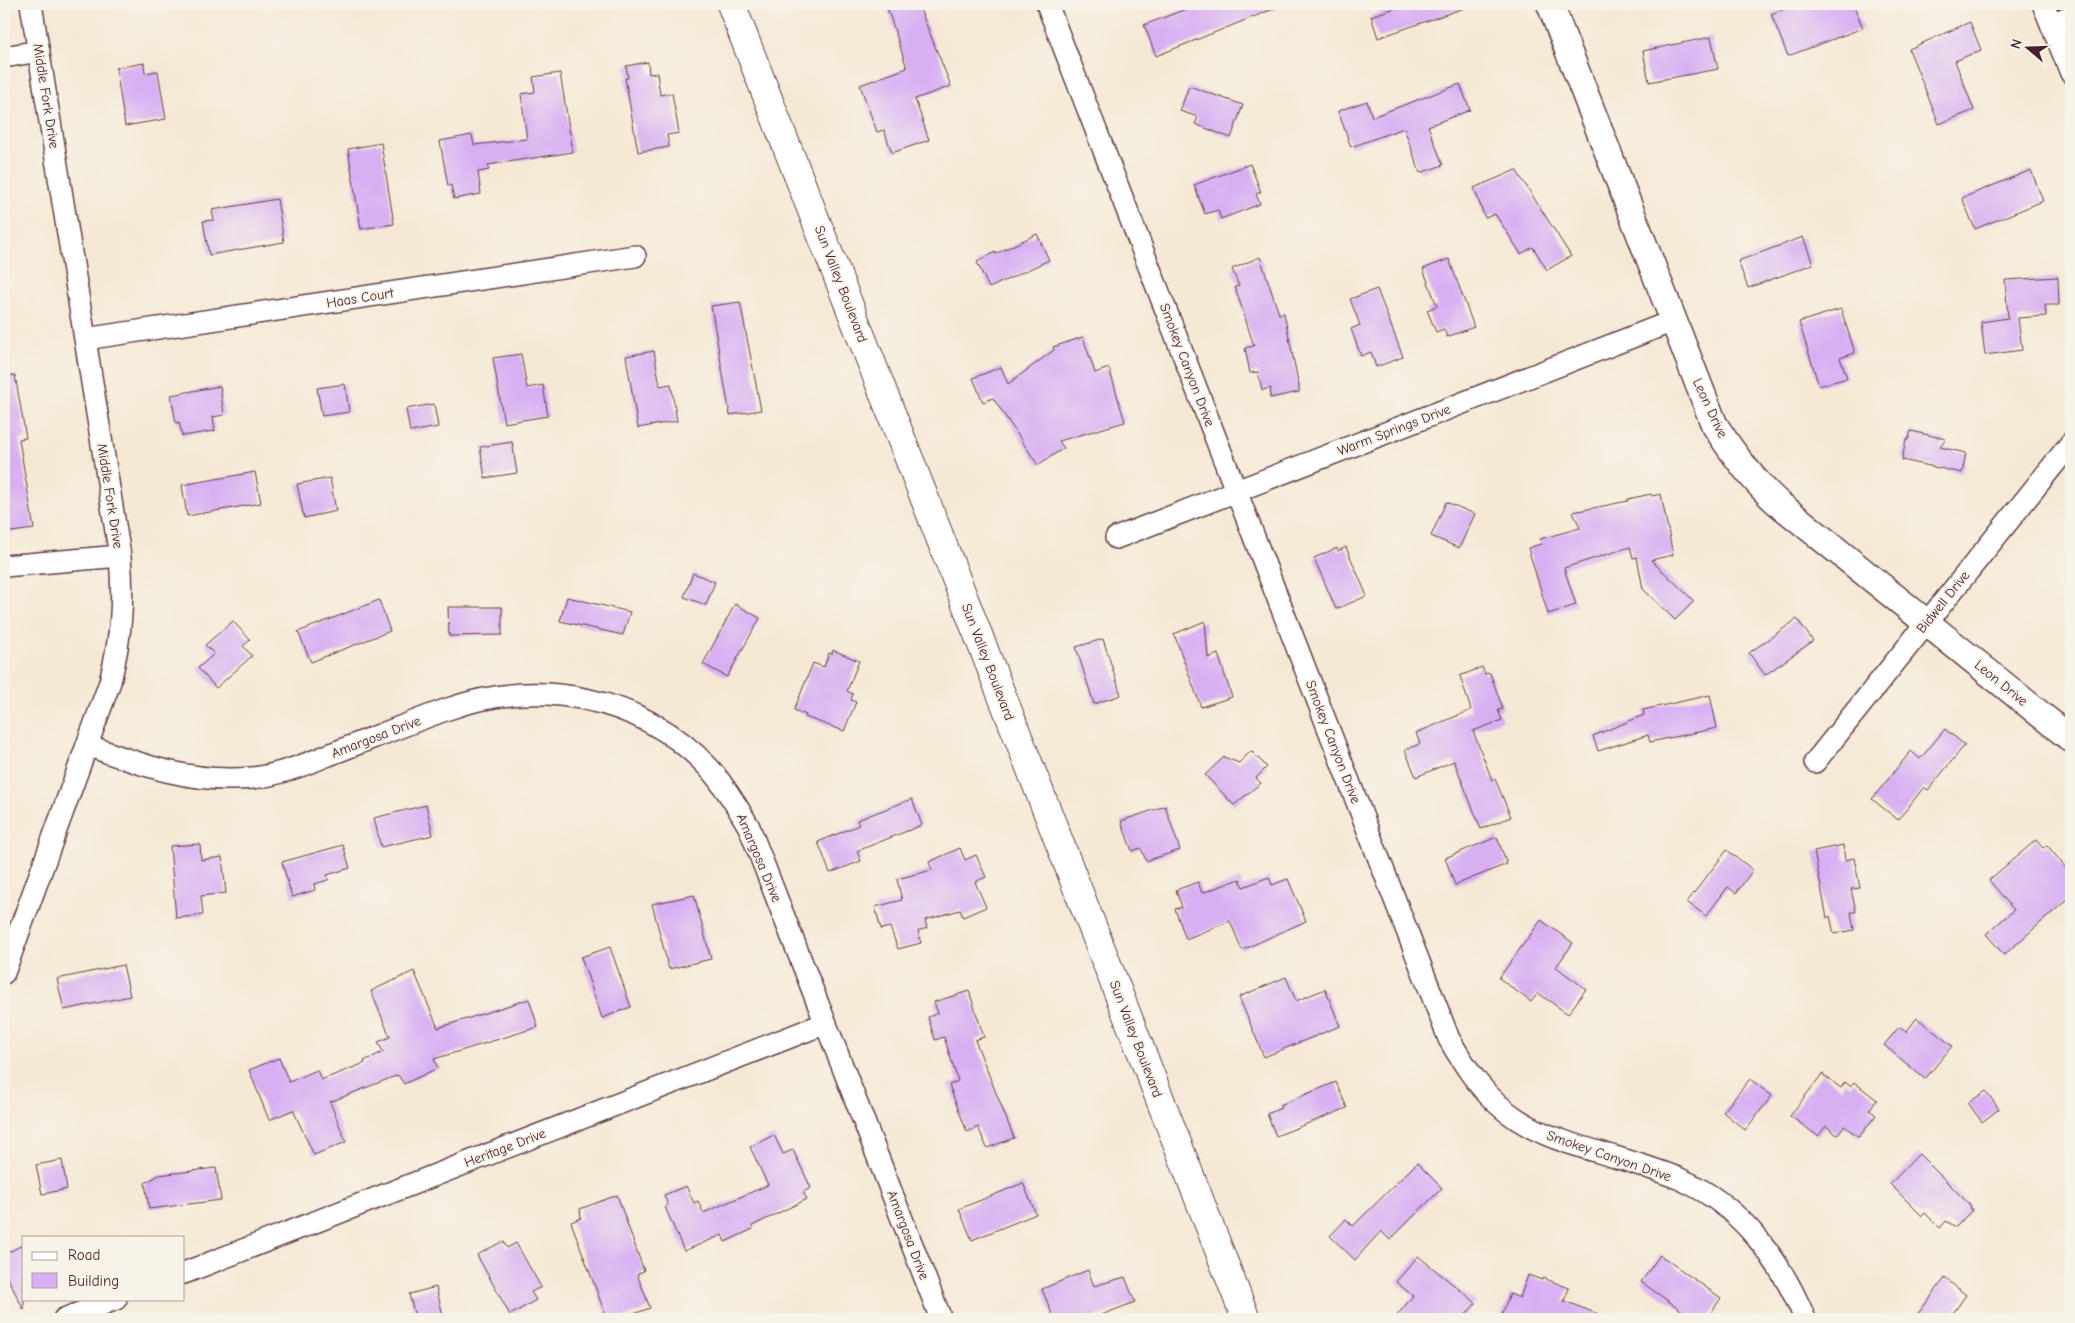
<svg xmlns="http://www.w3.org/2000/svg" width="2075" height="1323" font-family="'Comic Neue',sans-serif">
	<rect width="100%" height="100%" fill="#f7f3e8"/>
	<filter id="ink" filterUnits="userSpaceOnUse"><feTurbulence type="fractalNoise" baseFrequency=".02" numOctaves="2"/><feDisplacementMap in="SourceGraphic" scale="10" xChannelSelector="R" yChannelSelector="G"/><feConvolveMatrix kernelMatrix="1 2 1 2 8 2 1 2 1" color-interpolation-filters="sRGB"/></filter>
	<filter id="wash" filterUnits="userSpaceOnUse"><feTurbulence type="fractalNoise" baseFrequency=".0096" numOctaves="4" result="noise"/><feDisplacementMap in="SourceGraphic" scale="20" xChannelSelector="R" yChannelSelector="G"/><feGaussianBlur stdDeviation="1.12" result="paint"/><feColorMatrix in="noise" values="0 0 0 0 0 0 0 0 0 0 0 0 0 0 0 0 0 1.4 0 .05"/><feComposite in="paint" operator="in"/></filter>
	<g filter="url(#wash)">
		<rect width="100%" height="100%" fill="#f5e9d5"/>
		<g id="blocks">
			<path fill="#d7aff3" d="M 886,4 L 918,4 L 951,86 L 915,99 L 929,140 L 892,153 L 884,130 L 877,132 L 860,85 L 907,68 Z
				M 1199,4 L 1282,4 L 1283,5 L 1156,56 L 1144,25 Z
				M 1408,4 L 1467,4 L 1467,7 L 1378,38 L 1371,16 Z
				M 1798,4 L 1853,4 L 1863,28 L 1788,56 L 1771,14 Z
				M 1970,22 L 1981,50 L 1955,61 L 1974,110 L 1939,124 L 1909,49 Z
				M 1711,37 L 1718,69 L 1649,82 L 1643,51 Z
				M 648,62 L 649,74 L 657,73 L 660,95 L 672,93 L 679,133 L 667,135 L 669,147 L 638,152 L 625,78 L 628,78 L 626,66 Z
				M 144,63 L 145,73 L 158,71 L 166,119 L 125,126 L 116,68 Z
				M 560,73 L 573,152 L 488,165 L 489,170 L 478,172 L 481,194 L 454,199 L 451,185 L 448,186 L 440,141 L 472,135 L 474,145 L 527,139 L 521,94 L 535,92 L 533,77 Z
				M 1460,84 L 1470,110 L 1428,126 L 1443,165 L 1420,173 L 1404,128 L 1351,147 L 1338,111 L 1367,101 L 1372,117 Z
				M 1189,86 L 1243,105 L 1231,138 L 1195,124 L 1198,117 L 1180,111 Z
				M 381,143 L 394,224 L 361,229 L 348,149 Z
				M 1250,164 L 1261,192 L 1256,194 L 1260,204 L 1221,219 L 1218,210 L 1205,214 L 1194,185 Z
				M 1516,170 L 1571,256 L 1547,270 L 1533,247 L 1521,254 L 1495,214 L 1485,218 L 1474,188 Z
				M 2031,170 L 2043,201 L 1975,229 L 1962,198 Z
				M 277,199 L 284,242 L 209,255 L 203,221 L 214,220 L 212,210 Z
				M 1037,234 L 1049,260 L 989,288 L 977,262 L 995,252 L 995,254 Z
				M 1803,237 L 1813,264 L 1748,288 L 1738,261 Z
				M 1260,257 L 1279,314 L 1284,313 L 1299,386 L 1299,392 L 1270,398 L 1271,388 L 1262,390 L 1258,372 L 1250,373 L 1245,348 L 1254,346 L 1235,287 L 1239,286 L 1232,269 Z
				M 1449,259 L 1474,327 L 1447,337 L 1444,329 L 1436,332 L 1427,310 L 1437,306 L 1423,269 Z
				M 2058,277 L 2059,305 L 2045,305 L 2046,316 L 2018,318 L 2022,350 L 1985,355 L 1981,322 L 2008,318 L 2005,280 Z
				M 1377,289 L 1403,357 L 1376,367 L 1371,352 L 1361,356 L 1351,329 L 1360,325 L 1350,299 Z
				M 740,302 L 761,410 L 730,415 L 711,306 Z
				M 1841,309 L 1855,353 L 1840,358 L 1847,378 L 1819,386 L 1799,322 Z
				M 1083,337 L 1095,373 L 1109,368 L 1125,422 L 1059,441 L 1064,448 L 1038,465 L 993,398 L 983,402 L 973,378 L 1001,367 L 1008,384 L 1054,350 L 1053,347 Z
				M 654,351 L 660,386 L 671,384 L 677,421 L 638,428 L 626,356 Z
				M 521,354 L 527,388 L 543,385 L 548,416 L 504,423 L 493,358 Z
				M 15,375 L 26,438 L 19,439 L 34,529 L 4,533 L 4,376 Z
				M 345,384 L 349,412 L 322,416 L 317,388 Z
				M 220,386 L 224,415 L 213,417 L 215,431 L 182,436 L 179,422 L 176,423 L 171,395 Z
				M 434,404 L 438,427 L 410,432 L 406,409 Z
				M 1911,431 L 1946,439 L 1940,447 L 1966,453 L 1962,473 L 1902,460 L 1906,440 L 1908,440 Z
				M 512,442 L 517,473 L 485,478 L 480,447 Z
				M 255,472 L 261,503 L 187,516 L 182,485 Z
				M 330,478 L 336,511 L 304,518 L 297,484 Z
				M 1651,494 L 1652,496 L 1661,494 L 1673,555 L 1651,560 L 1694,601 L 1675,620 L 1643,589 L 1637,557 L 1633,558 L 1630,547 L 1564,568 L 1576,605 L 1548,614 L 1528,548 L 1541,544 L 1540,539 L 1580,528 L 1573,512 L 1628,501 L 1628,499 Z
				M 1446,502 L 1475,514 L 1459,548 L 1431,536 Z
				M 1346,547 L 1367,596 L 1336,609 L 1314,558 L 1337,548 L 1338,551 Z
				M 693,573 L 715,582 L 706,605 L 684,597 Z
				M 567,597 L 630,612 L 623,635 L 560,621 Z
				M 379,600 L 390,631 L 311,662 L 298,632 Z
				M 735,604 L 760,618 L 727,677 L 703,664 Z
				M 448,607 L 502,607 L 502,635 L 449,636 Z
				M 1797,619 L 1813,641 L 1765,675 L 1749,653 Z
				M 233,621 L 250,640 L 243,646 L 252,656 L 216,688 L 198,668 L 214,654 L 205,645 Z
				M 1205,621 L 1208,658 L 1218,654 L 1232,697 L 1201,707 L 1174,634 Z
				M 1103,639 L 1121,695 L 1094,704 L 1076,647 Z
				M 833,650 L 859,661 L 847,691 L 853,694 L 851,700 L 856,702 L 844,731 L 805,717 L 806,715 L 794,710 L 813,663 L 824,667 L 829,653 L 832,654 Z
				M 1482,667 L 1485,674 L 1490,673 L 1503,709 L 1498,710 L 1502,720 L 1473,731 L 1492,780 L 1495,779 L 1511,817 L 1481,829 L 1454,761 L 1416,777 L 1405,750 L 1420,744 L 1416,733 L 1471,710 L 1460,676 Z
				M 1710,695 L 1717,728 L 1650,742 L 1648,735 L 1598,751 L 1593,736 L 1644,715 L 1643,710 Z
				M 1945,729 L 1965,745 L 1928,790 L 1924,787 L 1898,820 L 1872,799 L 1911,751 L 1920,759 Z
				M 1251,751 L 1267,767 L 1256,778 L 1261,783 L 1234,805 L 1205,775 L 1224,757 L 1239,763 Z
				M 912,799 L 922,825 L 857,851 L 861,861 L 830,873 L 818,842 L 859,825 L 857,820 Z
				M 426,805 L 433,835 L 381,847 L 374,818 Z
				M 1165,806 L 1180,850 L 1146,861 L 1141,848 L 1132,851 L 1121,821 Z
				M 1497,837 L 1507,864 L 1455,885 L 1445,858 Z
				M 2036,840 L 2043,848 L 2047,845 L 2071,874 L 2071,896 L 2004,955 L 1986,934 L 2014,910 L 1989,880 Z
				M 200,844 L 201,860 L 222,857 L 226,893 L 201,896 L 203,915 L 176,918 L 170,846 Z
				M 343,845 L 350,868 L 327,875 L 328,880 L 314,884 L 315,890 L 292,897 L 282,862 Z
				M 1843,845 L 1845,860 L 1854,858 L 1860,888 L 1851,889 L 1856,912 L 1851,912 L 1854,930 L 1834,934 L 1830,916 L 1827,918 L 1814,851 Z
				M 960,848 L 965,860 L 976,855 L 986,877 L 975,882 L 986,907 L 963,917 L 960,910 L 925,920 L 927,928 L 918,931 L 921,943 L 898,949 L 890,927 L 881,929 L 875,907 L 902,900 L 897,879 L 932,870 L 929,862 Z
				M 1727,850 L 1753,870 L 1736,893 L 1728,887 L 1706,916 L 1687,902 Z
				M 1269,877 L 1272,885 L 1288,879 L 1306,921 L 1242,950 L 1230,921 L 1186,939 L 1175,909 L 1182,907 L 1176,890 L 1198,882 L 1202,893 L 1240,879 L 1243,887 Z
				M 694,895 L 711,959 L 669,969 L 652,904 Z
				M 1541,920 L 1573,943 L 1556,967 L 1586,989 L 1568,1014 L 1538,993 L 1531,1002 L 1499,978 Z
				M 610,947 L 631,1007 L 602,1018 L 581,957 Z
				M 123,965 L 130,996 L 64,1010 L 57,979 Z
				M 414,971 L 438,1028 L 529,999 L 538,1027 L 434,1059 L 438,1068 L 404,1084 L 398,1075 L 330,1102 L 346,1142 L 314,1155 L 293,1110 L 269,1120 L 249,1070 L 279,1058 L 289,1082 L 317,1070 L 321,1080 L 365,1063 L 364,1061 L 383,1052 L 378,1042 L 390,1037 L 371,991 Z
				M 1286,977 L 1296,1001 L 1325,989 L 1340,1026 L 1264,1057 L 1239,997 Z
				M 969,991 L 984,1037 L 975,1040 L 1014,1138 L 987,1148 L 978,1127 L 967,1132 L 949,1085 L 958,1081 L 944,1037 L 935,1040 L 928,1017 L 938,1013 L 934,1002 Z
				M 1917,1018 L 1952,1046 L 1925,1079 L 1884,1045 L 1899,1027 L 1906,1032 Z
				M 1822,1074 L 1841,1088 L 1845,1082 L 1850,1086 L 1854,1082 L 1877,1100 L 1869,1110 L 1876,1115 L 1859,1137 L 1844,1126 L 1837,1135 L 1826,1126 L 1818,1136 L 1790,1116 Z
				M 1750,1079 L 1772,1096 L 1745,1130 L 1723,1112 Z
				M 1336,1082 L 1347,1108 L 1276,1136 L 1267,1114 L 1281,1108 L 1280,1105 Z
				M 1986,1091 L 1999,1109 L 1982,1122 L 1968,1103 Z
				M 774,1135 L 783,1154 L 793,1150 L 811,1188 L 803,1192 L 807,1199 L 752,1226 L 753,1229 L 725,1242 L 722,1235 L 684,1251 L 665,1207 L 668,1205 L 664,1195 L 686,1186 L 694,1203 L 698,1201 L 703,1213 L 768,1185 L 750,1147 Z
				M 1919,1154 L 1971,1206 L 1970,1207 L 1972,1210 L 1956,1227 L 1946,1221 L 1940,1228 L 1925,1213 L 1922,1216 L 1890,1184 Z
				M 62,1160 L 67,1189 L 42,1194 L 36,1165 Z
				M 1417,1163 L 1442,1188 L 1390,1240 L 1381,1231 L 1355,1260 L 1330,1236 L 1346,1219 L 1353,1226 Z
				M 216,1168 L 221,1200 L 149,1209 L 145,1183 L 159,1175 Z
				M 1023,1183 L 1036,1214 L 972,1240 L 959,1209 Z
				M 617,1195 L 644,1271 L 637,1274 L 650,1308 L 620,1319 L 607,1319 L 571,1222 L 581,1218 L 580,1209 Z
				M 503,1241 L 507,1248 L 516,1243 L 541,1287 L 531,1292 L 536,1300 L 510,1315 L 477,1255 Z
				M 24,1244 L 24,1310 L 4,1271 L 4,1255 Z
				M 1660,1255 L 1721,1298 L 1707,1319 L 1694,1319 L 1641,1282 Z
				M 1418,1256 L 1476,1303 L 1462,1319 L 1394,1319 L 1413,1296 L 1396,1282 Z
				M 1088,1270 L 1094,1286 L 1125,1277 L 1135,1302 L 1091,1319 L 1054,1319 L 1042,1289 Z
				M 1528,1275 L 1542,1280 L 1543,1278 L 1569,1288 L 1564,1301 L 1606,1317 L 1606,1319 L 1500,1319 L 1510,1294 L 1520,1298 Z
				M 1945,1278 L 1966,1295 L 1949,1319 L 1914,1319 Z
				M 436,1287 L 444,1319 L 416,1319 L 409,1294 Z"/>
		</g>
	</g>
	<g filter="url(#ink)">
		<use href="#blocks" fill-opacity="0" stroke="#643d44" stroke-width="1"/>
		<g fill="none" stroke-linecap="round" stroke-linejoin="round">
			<defs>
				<path id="minor" d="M 1047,4 L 1449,1039 C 1467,1070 1486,1099 1517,1119 C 1546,1138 1579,1146 1612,1156 C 1634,1163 1658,1170 1680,1179 C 1740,1205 1781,1260 1805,1319
					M 2043,4 L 2071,73
					M 2051,24 L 2071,16
					M 4,57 L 39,51
					M 85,339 L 635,256
					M 1116,538 L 1673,321
					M 4,566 L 120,556
					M 87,745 C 141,765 193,784 252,778 C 280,775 306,764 331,754 C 370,739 409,723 448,709 C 538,677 642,696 709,768 C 725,786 737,806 749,827 L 941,1319
					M 1815,762 L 2071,443
					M 4,973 L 110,682 C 121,636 124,604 120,556 L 31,4
					M 184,1273 L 826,1023
					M 64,1319 L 116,1299"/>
				<path id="tertiary" d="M 1550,4 L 1714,424 C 1733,454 1752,480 1778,503 L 2071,739"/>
				<path id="primary" d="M 731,4 L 1246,1319"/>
			</defs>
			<use href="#minor" stroke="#643d44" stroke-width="24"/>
			<use href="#tertiary" stroke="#643d44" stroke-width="29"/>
			<use href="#primary" stroke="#643d44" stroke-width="30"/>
			<use href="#minor" stroke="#fff" stroke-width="21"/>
			<use href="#tertiary" stroke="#fff" stroke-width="26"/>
			<use href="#primary" stroke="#fff" stroke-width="28"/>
		</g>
	</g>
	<g text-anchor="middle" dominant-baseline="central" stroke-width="4" stroke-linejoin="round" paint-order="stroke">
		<g font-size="14" fill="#4a1f2b" stroke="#f7f3e8">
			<text transform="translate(46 96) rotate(81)">Middle Fork Drive</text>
			<text transform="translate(841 284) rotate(69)">Sun Valley Boulevard</text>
			<text transform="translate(360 298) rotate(-9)">Haas Court</text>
			<text transform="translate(1187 365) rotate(69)">Smokey Canyon Drive</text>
			<text transform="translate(1710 408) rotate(65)">Leon Drive</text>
			<text transform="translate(1394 430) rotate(-21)">Warm Springs Drive</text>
			<text transform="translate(110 496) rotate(81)">Middle Fork Drive</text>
			<text transform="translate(1943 602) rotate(-51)">Bidwell Drive</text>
			<text transform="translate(988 662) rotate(69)">Sun Valley Boulevard</text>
			<text transform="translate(2001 683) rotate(39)">Leon Drive</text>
			<text transform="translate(376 737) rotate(-21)">Amargosa Drive</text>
			<text transform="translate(1333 742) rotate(69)">Smokey Canyon Drive</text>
			<text transform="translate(759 858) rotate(67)">Amargosa Drive</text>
			<text transform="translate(1136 1039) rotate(69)">Sun Valley Boulevard</text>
			<text transform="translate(505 1148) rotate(-21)">Heritage Drive</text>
			<text transform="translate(1609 1156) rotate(19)">Smokey Canyon Drive</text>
			<text transform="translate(908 1235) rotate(69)">Amargosa Drive</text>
		</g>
	</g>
	<rect width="2075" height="1323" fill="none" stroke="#f7f3e8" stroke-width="20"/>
	<rect x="22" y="1236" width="162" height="65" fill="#f7f3e8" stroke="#b29e9c"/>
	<rect x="32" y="1252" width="25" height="8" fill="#ffffff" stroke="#b29e9c"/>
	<text x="68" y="1260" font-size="15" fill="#4a1f2b">Road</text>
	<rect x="32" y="1273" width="25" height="15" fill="#d7aff3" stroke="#b29e9c"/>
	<text x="68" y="1286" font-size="15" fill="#4a1f2b">Building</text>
	<g transform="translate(2028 48) rotate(289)" stroke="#f7f3e8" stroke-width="4" paint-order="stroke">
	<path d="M0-4L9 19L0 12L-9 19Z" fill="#4a1f2b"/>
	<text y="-8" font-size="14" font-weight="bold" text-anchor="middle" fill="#4a1f2b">N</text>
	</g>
</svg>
